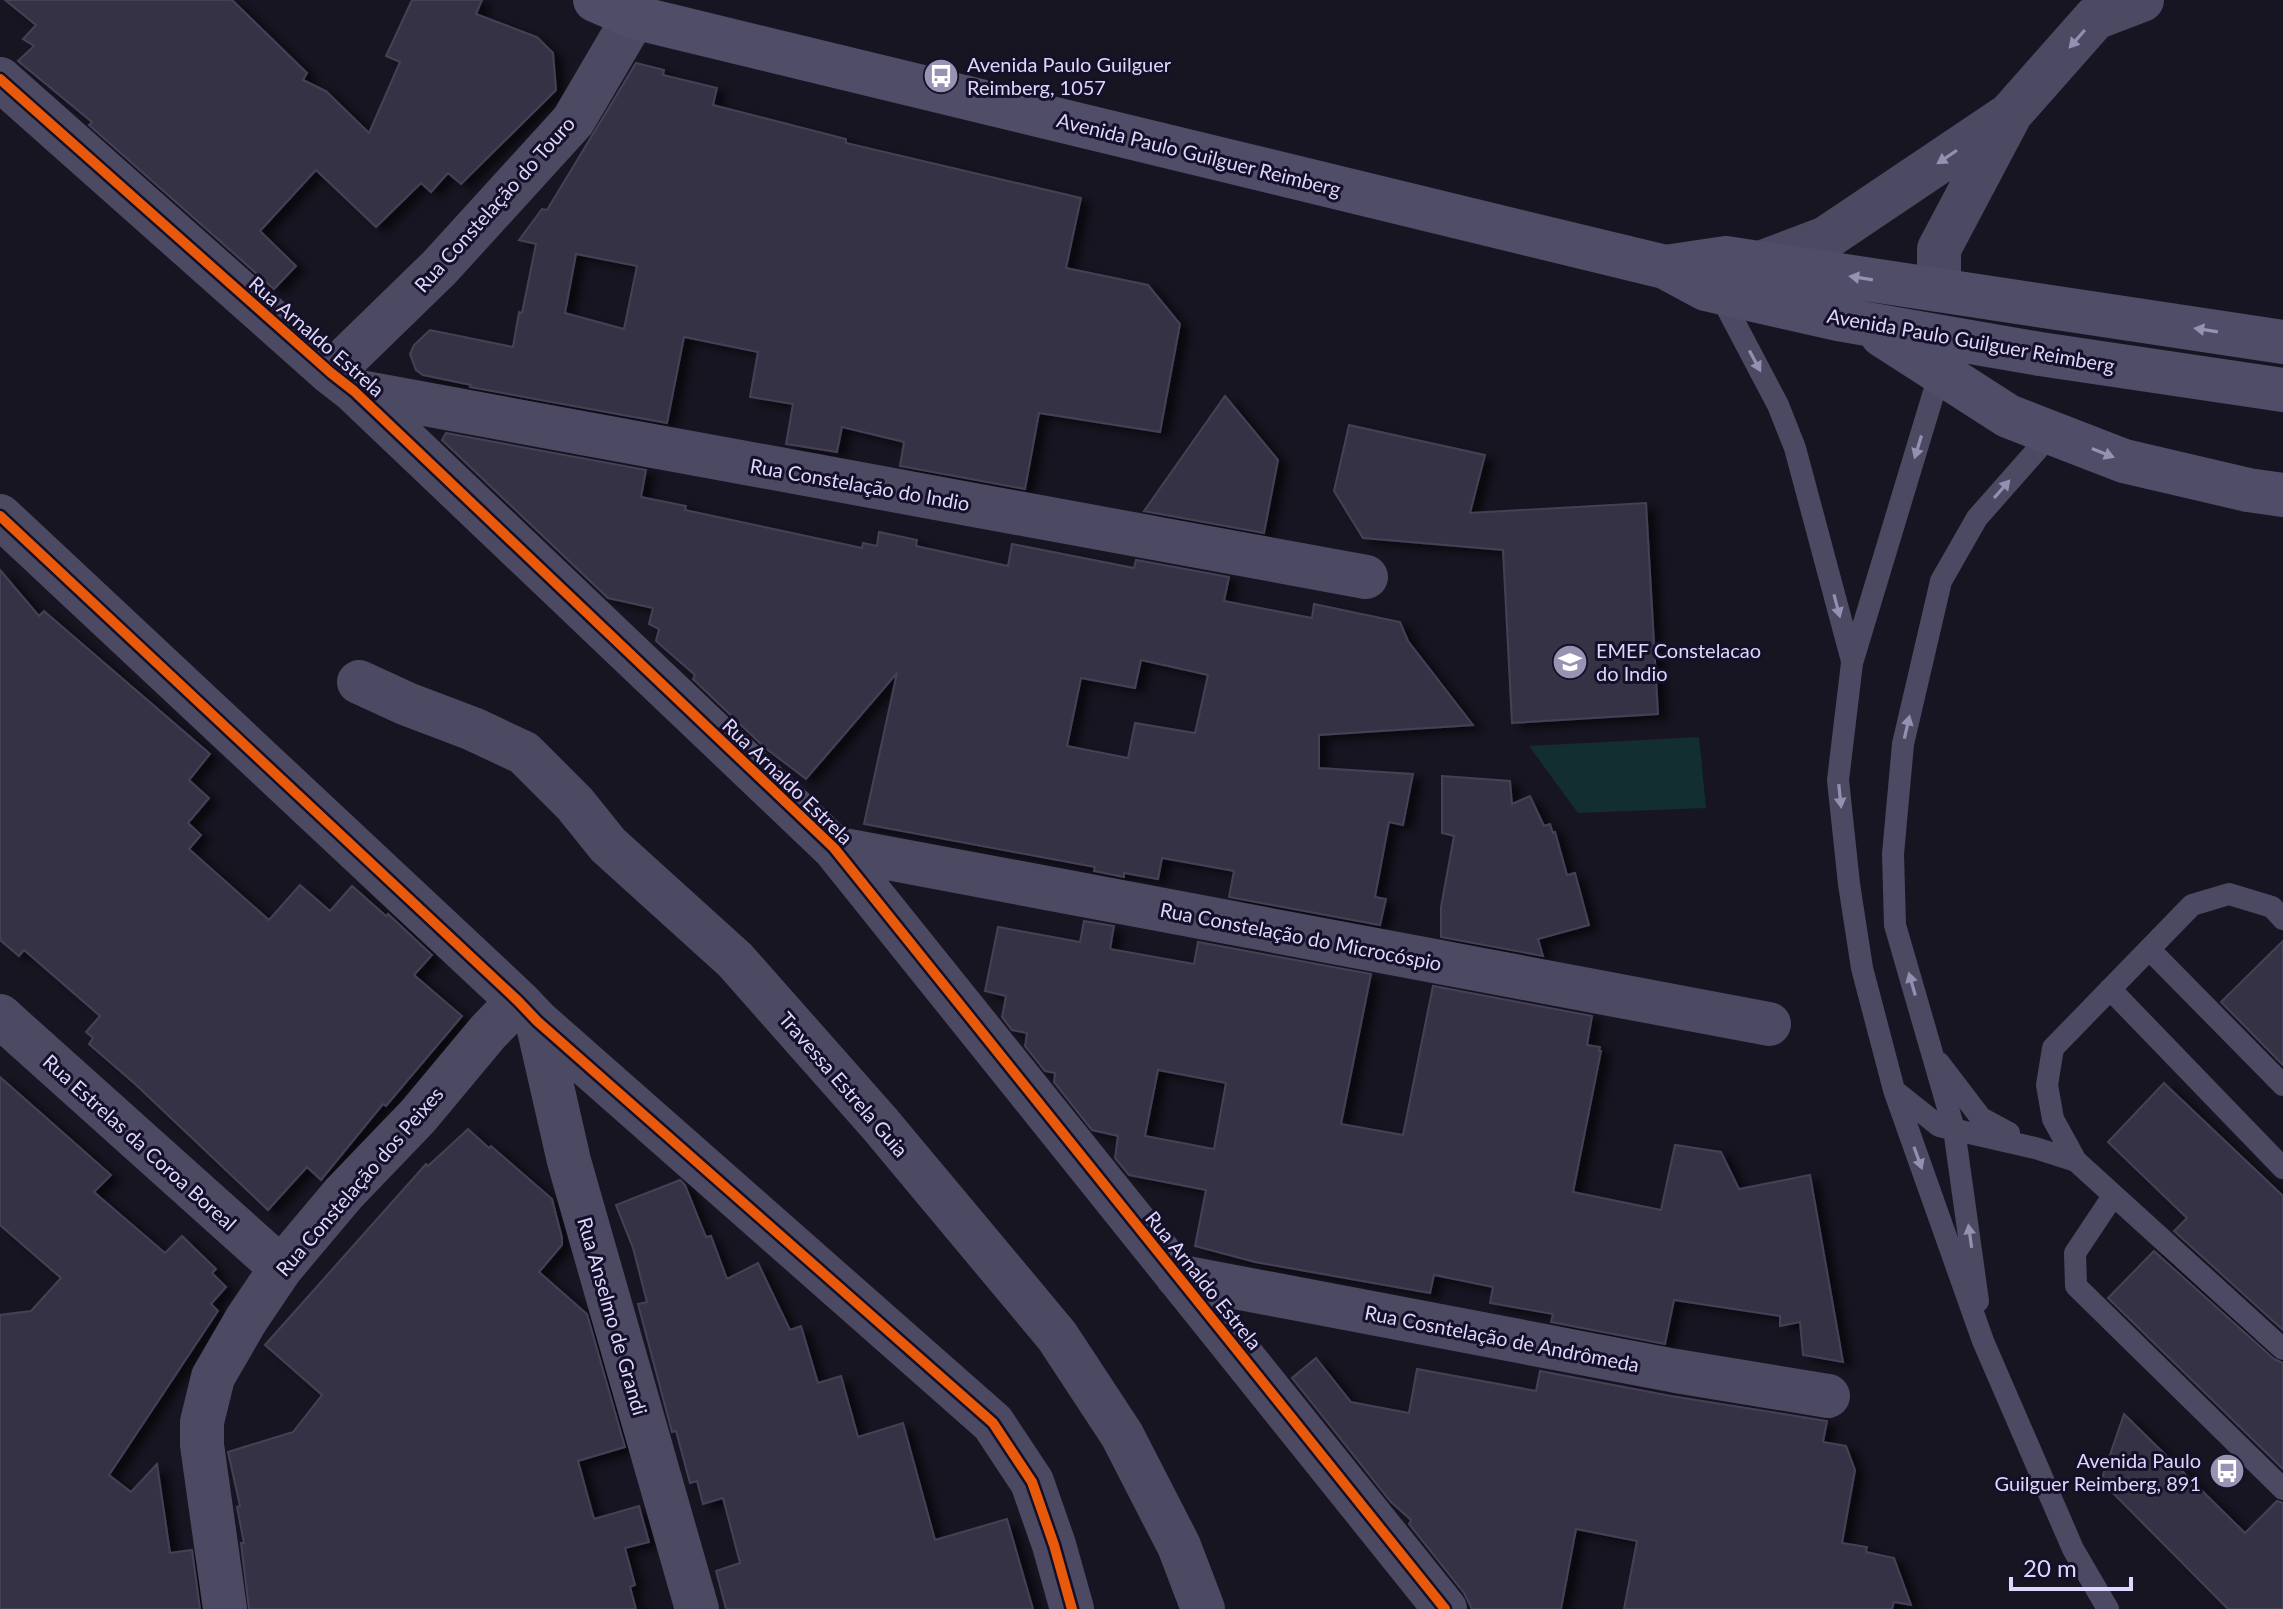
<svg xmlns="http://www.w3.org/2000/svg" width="2283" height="1609" font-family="Lato,sans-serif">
	<defs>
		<filter id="shadow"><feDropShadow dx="9" dy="5" stdDeviation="4" flood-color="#0009"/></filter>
	</defs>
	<rect width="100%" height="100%" fill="#181522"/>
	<path fill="#132e30" d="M 1699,737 L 1706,808 L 1578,813 L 1529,746 Z"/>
	<path fill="#363344" stroke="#454056" stroke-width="2" fill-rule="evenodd" filter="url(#shadow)" d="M 5,0 L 232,0 L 307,73 L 303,80 L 326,91 L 369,133 L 400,62 L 386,56 L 412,0 L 482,0 L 476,14 L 537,37 L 553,53 L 556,90 L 461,184 L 448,173 L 431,192 L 421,183 L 376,227 L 316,170 L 260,231 L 296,266 L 274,289 L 89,125 L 92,122 L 18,61 L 34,46 L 23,39 L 36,25 Z
		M 636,63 L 664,70 L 663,75 L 717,88 L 713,105 L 846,139 L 846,143 L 1081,198 L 1066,268 L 1148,285 L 1180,324 L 1160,432 L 1039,413 L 1025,489 L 900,466 L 904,442 L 842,427 L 837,452 L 786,444 L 793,404 L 750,397 L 758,352 L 684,337 L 667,423 L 470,387 L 471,385 L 423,375 L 416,370 L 410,354 L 414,345 L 430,330 L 513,347 L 519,312 L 522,313 L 536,244 L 519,240 L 542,209 L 547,210 ZM 576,254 L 637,266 L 624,329 L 565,313 Z
		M 1225,396 L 1278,460 L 1264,533 L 1144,511 Z
		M 1349,425 L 1485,455 L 1470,513 L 1646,503 L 1658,714 L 1512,723 L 1503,550 L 1363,538 L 1334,491 Z
		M 446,433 L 646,470 L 641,497 L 686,506 L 685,510 L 862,548 L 863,543 L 877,546 L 879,532 L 917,540 L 916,546 L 1008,566 L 1012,544 L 1134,568 L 1136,560 L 1229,577 L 1224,601 L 1312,618 L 1314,604 L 1400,622 L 1408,641 L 1473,725 L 1319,735 L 1319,768 L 1413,774 L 1403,825 L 1389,822 L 1375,897 L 1386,899 L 1380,925 L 1229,897 L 1234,871 L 1162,858 L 1158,879 L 1124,873 L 1124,877 L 1094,871 L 1095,867 L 864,824 L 897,673 L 806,779 L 764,747 L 693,679 L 695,675 L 656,641 L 659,629 L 649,624 L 653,608 L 608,598 L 442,440 ZM 1141,660 L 1208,675 L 1195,733 L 1135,723 L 1128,758 L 1067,746 L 1081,678 L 1135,688 Z
		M 0,570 L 39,616 L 44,611 L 210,754 L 189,780 L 209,798 L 188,823 L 201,835 L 189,849 L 269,920 L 300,885 L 330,911 L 352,886 L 386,916 L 388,914 L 432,955 L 414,975 L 462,1016 L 386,1106 L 383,1104 L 321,1180 L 307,1167 L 268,1210 L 134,1083 L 89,1044 L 93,1038 L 86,1032 L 100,1016 L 24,950 L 19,956 L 0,940 Z
		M 1442,776 L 1510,781 L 1512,804 L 1530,796 L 1544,826 L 1550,824 L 1553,833 L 1555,832 L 1567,875 L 1575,873 L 1589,925 L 1538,939 L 1543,956 L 1441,937 L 1441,907 L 1454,836 L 1442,833 Z
		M 1084,921 L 1114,926 L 1110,949 L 1194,964 L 1198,942 L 1371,974 L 1341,1124 L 1403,1135 L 1433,986 L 1592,1016 L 1587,1045 L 1600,1047 L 1599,1051 L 1601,1051 L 1573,1192 L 1661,1210 L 1675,1145 L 1721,1152 L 1739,1189 L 1810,1175 L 1843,1362 L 1803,1355 L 1800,1322 L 1780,1326 L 1780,1316 L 1674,1300 L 1665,1344 L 1551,1322 L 1553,1314 L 1490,1303 L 1493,1287 L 1434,1275 L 1430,1293 L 1255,1262 L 1195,1246 L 1206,1190 L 1129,1175 L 1115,1158 L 1118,1136 L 1092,1130 L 1054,1082 L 1055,1073 L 1045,1071 L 1025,1046 L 1027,1033 L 1012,1030 L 1002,1017 L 1006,996 L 985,991 L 998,927 L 1080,942 ZM 1158,1070 L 1226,1083 L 1214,1149 L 1145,1136 Z
		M 2283,941 L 2283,1065 L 2221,1002 Z
		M 0,1077 L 111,1175 L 94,1192 L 165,1253 L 182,1236 L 216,1269 L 212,1273 L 226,1287 L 211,1304 L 218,1311 L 109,1475 L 131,1492 L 157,1464 L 170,1553 L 192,1550 L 200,1609 L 0,1609 L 0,1315 L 31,1311 L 61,1278 L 0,1225 Z
		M 2164,1083 L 2283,1196 L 2283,1330 L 2174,1231 L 2187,1218 L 2108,1142 Z
		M 468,1129 L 489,1148 L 491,1146 L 552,1199 L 562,1238 L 562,1245 L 539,1272 L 587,1314 L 625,1447 L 578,1461 L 594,1519 L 639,1506 L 649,1542 L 625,1548 L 635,1585 L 630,1587 L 636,1609 L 249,1609 L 241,1543 L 244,1543 L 237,1507 L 240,1506 L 228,1452 L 293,1432 L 322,1395 L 265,1345 L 426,1164 L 428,1166 Z
		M 680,1180 L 685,1185 L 706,1237 L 711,1236 L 727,1279 L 758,1263 L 790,1330 L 801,1326 L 818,1383 L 841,1376 L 858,1437 L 903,1423 L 935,1540 L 1007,1519 L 1033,1609 L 726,1609 L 716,1571 L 740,1563 L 723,1498 L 703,1504 L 697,1481 L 690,1483 L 676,1431 L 672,1432 L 638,1304 L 647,1302 L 633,1248 L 616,1205 Z
		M 2154,1251 L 2274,1359 L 2283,1363 L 2283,1469 L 2108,1298 Z
		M 1316,1358 L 1351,1402 L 1409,1413 L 1417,1369 L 1536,1391 L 1540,1371 L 1671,1396 L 1827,1421 L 1823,1442 L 1846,1446 L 1855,1470 L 1842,1543 L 1867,1547 L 1866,1552 L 1894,1558 L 1911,1605 L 1894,1602 L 1892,1609 L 1624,1609 L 1637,1541 L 1576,1529 L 1561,1609 L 1472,1609 L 1464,1593 L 1409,1524 L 1411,1520 L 1391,1502 L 1292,1378 Z
		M 2124,1414 L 2245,1533 L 2277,1501 L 2283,1503 L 2283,1609 L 2228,1609 L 2101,1481 Z"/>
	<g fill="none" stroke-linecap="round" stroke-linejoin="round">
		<path stroke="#4c4a63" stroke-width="22" d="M 1719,293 L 1778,405 L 1795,448 L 1852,661
			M 1940,372 L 1852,663 L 1838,780 L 1849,884 L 1862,968 L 1894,1090 L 1983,1341 L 2073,1549 L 2108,1609
			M 2283,919 L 2272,907 L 2229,894 L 2192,905 L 2053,1048 L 2047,1085 L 2053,1119 L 2076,1161 L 2283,1349
			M 2149,949 L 2283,1085
			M 2110,989 L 2283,1168
			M 1939,1063 L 1981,1118 L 2009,1133
			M 1895,1091 L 1939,1126 L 2035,1148 L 2076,1161
			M 2113,1196 L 2075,1253 L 2076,1286 L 2283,1489
			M 1978,1301 L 1954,1129 L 1895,925 L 1893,854 L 1903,744 L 1941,581 L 1977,518 L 2052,433"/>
		<path stroke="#4c4a63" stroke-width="44" d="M 0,79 L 331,373 L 354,391 L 834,848 L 1445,1609
			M 331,373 L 439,268 L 573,121 L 634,17
			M 354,391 L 1366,577
			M 0,516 L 518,1001 L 537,1021 L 993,1423 L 1032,1482 L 1054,1545 L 1072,1609
			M 359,682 L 407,704 L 473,729 L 524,753 L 575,804 L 608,845 L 735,960 L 880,1124 L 1057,1336 L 1122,1435 L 1179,1546 L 1203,1609
			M 834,848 L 1769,1024
			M 0,1016 L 281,1268
			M 537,1021 L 569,1161 L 697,1609
			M 1177,1276 L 1676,1371 L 1828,1396
			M 225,1609 L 202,1445 L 202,1422 L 213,1377 L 246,1320 L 281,1268 L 344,1193 L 418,1116 L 488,1032 L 518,1001"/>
		<path stroke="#4c4a63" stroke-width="44" d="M 1760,263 L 1826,238 L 2006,117
			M 1939,290 L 1939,249 L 2011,113 L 2095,18 L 2142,0"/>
		<path stroke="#504d69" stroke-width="44" d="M 595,0 L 634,17 L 1665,267 L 1706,289 L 1719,292 L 1838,319 L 2040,354 L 2283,390
			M 1665,267 L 1726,258 L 2283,342
			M 1882,335 L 2008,416 L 2124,461 L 2248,490 L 2283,495"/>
		<defs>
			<path id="cycleway" d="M 0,79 L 331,373 L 354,391 L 834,848 L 1445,1609
				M 0,516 L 518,1001 L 537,1021 L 993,1423 L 1032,1482 L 1054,1545 L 1072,1609"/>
		</defs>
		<use href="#cycleway" stroke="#150f28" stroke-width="15"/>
		<use href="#cycleway" stroke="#e8590c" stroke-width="10"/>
	</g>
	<defs><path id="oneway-solid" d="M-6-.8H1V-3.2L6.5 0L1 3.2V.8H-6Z" transform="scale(2)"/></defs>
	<g fill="#9490b1">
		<use href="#oneway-solid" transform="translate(2077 39) rotate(131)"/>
		<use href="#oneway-solid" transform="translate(1947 157) rotate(146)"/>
		<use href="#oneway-solid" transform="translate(1755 361) rotate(62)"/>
		<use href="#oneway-solid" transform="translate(1918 447) rotate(107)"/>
		<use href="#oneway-solid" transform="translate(2002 489) rotate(-49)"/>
		<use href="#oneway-solid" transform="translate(1837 606) rotate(75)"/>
		<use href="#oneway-solid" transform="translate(1907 727) rotate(-77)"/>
		<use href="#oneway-solid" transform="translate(1840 796) rotate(84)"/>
		<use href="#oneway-solid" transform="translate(1912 984) rotate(-106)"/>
		<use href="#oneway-solid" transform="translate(1918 1158) rotate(70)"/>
		<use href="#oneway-solid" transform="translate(1970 1236) rotate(-98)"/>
	</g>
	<g fill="#9692b4">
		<use href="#oneway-solid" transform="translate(1861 278) rotate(-171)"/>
		<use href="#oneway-solid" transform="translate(2206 330) rotate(-171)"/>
		<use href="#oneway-solid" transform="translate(2103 453) rotate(22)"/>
	</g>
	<defs>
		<symbol id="bus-disc" viewBox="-11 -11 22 22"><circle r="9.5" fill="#9893b2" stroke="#150f28"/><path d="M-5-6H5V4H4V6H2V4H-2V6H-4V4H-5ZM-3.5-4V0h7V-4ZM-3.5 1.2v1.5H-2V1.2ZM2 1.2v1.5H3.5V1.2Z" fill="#fff"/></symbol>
		<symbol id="school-disc" viewBox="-11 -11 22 22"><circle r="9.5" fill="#9893b2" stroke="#150f28"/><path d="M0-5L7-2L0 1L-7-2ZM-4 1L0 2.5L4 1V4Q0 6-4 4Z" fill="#fff"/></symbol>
	</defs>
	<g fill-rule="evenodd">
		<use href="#bus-disc" x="921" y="56" width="40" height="40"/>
		<use href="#school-disc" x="1550" y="642" width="40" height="40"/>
		<use href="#bus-disc" x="2207" y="1451" width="40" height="40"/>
	</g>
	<g text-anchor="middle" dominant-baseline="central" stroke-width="6" stroke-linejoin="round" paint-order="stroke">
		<g font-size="20" fill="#ddd7ff" stroke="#150f28" text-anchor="start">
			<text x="967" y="64">Avenida Paulo Guilguer<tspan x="967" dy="23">Reimberg, 1057</tspan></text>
			<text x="1596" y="650">EMEF Constelacao<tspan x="1596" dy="23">do Indio</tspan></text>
			<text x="2201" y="1460" text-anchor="end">Avenida Paulo<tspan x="2201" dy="23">Guilguer Reimberg, 891</tspan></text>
		</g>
		<g font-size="20" fill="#ddd7ff" stroke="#150f28">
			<text transform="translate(1199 154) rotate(14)">Avenida Paulo Guilguer Reimberg</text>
			<text transform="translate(494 204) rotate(-48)">Rua Constelação do Touro</text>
			<text transform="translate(317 336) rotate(41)">Rua Arnaldo Estrela</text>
			<text transform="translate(1971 340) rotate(10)">Avenida Paulo Guilguer Reimberg</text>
			<text transform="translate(860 484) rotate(10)">Rua Constelação do Indio</text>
			<text transform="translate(788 781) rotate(44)">Rua Arnaldo Estrela</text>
			<text transform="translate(1301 936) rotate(11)">Rua Constelação do Microcóspio</text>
			<text transform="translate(844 1084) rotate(49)">Travessa Estrela Guia</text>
			<text transform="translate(140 1142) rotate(42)">Rua Estrelas da Coroa Boreal</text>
			<text transform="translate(359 1181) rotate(-49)">Rua Constelação dos Peixes</text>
			<text transform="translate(1204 1280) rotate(51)">Rua Arnaldo Estrela</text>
			<text transform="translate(613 1316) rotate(74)">Rua Anselmo de Grandi</text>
			<text transform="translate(1502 1338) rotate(11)">Rua Cosntelação de Andrômeda</text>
		</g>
	</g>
	<path d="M2011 1577v12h120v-12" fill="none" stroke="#ddd7ff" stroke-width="4"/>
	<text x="2023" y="1577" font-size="24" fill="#ddd7ff" stroke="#150f28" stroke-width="6" paint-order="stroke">20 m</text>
</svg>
